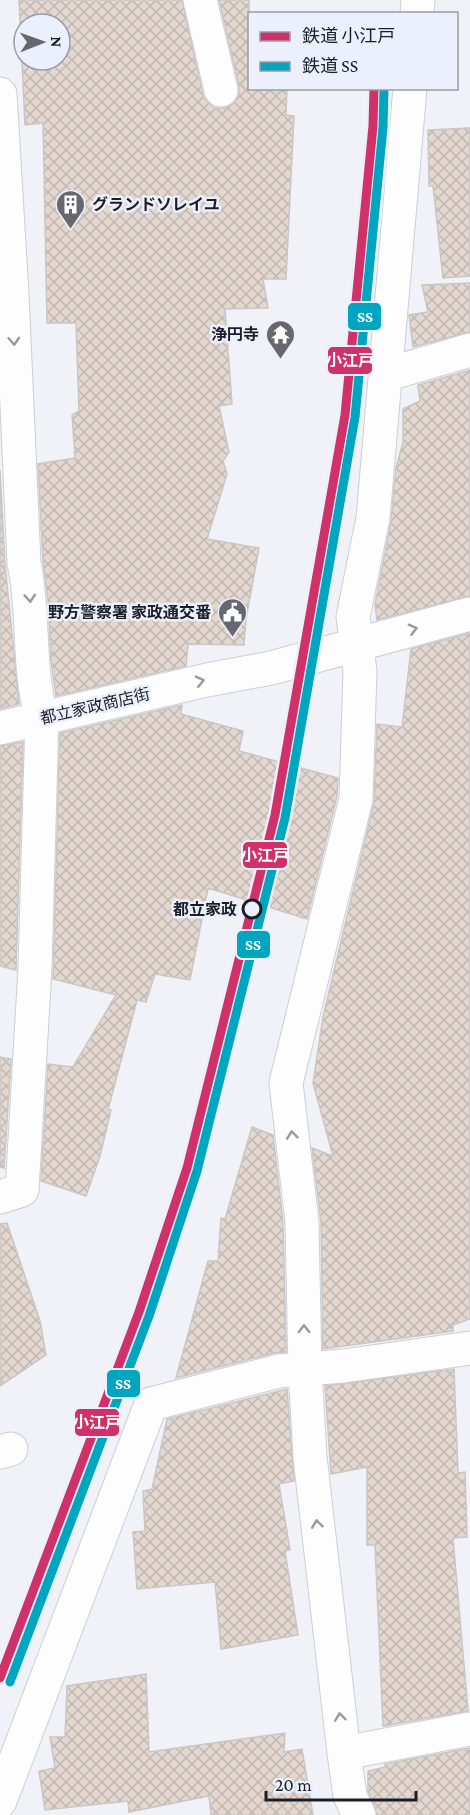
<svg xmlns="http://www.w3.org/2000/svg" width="470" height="1815" font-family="'Crimson Pro','Noto Sans JP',serif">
	<defs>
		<pattern id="building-cross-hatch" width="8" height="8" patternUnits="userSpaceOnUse" patternTransform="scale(1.5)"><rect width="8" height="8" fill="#e3d7cf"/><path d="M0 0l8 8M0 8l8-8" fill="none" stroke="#c2b8b2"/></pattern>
	</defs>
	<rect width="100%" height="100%" fill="#f0f2f8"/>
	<path fill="url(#building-cross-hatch)" stroke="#c8c7c6" stroke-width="1.5" fill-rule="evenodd" d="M 19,0 L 182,0 L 203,95 L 207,102 L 215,108 L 225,108 L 234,103 L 239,95 L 239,86 L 219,0 L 249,0 L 249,88 L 287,88 L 286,115 L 294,116 L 286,279 L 263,279 L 268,308 L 225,309 L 232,404 L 219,406 L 229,452 L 223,461 L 227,474 L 207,539 L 259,548 L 246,619 L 244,645 L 188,644 L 186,666 L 56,696 L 51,659 L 48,600 L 43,561 L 38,464 L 75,458 L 72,415 L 79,411 L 76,323 L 47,323 L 43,123 L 25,125 ZM 24,24 L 60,24 L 60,60 L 24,60 Z
		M 470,128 L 470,276 L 443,278 L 433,186 L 429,186 L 428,130 Z
		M 470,283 L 470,332 L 413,347 L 409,315 L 428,312 L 422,285 Z
		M 470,370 L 470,596 L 377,620 L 375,604 L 391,522 L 396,468 L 403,442 L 403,409 L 420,401 L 418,385 Z
		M 0,470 L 5,564 L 19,704 L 0,709 Z
		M 470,633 L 470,1319 L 453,1325 L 453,1331 L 323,1349 L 321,1222 L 312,1148 L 333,1156 L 313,1083 L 323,1017 L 374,803 L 377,724 L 402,727 L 411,649 Z
		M 182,705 L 181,714 L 243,731 L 239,751 L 338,778 L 337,796 L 307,919 L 208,888 L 190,980 L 155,974 L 146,1002 L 137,1000 L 108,1110 L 111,1110 L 100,1156 L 86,1196 L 41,1181 L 48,1064 L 73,1067 L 116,995 L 53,979 L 60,733 Z
		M 23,742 L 16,967 L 16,970 L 0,966 L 0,746 Z
		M 0,1057 L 11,1059 L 4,1168 L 0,1167 Z
		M 252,1127 L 273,1135 L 283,1223 L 286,1352 L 274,1353 L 176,1378 L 208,1261 L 218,1261 L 221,1218 L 225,1219 Z
		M 7,1223 L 40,1321 L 46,1355 L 0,1386 L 0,1224 Z
		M 454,1369 L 458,1473 L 465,1472 L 467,1537 L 453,1538 L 468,1711 L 383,1726 L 375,1545 L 367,1545 L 367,1467 L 331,1474 L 325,1386 Z
		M 287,1389 L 294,1481 L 279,1484 L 290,1550 L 285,1551 L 298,1635 L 221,1649 L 215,1582 L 137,1589 L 133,1532 L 145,1531 L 143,1491 L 152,1489 L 167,1419 Z
		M 146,1674 L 149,1752 L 285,1733 L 284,1752 L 302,1749 L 313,1815 L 211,1815 L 209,1796 L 129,1812 L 128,1801 L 45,1810 L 39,1771 L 55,1768 L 50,1737 L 65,1737 L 67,1686 Z
		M 470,1748 L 470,1815 L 377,1815 L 368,1791 L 368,1771 L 385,1767 L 385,1764 Z"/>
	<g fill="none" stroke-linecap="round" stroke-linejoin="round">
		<defs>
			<path id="minor" d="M 200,0 L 221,90
				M 417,14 L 418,0
				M 0,94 L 12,294 L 24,563 C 35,614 27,668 42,718 L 35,968 L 22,1190 L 0,1197
				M 385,375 L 470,350
				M 0,728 L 207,680 L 271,668 L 470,614
				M 0,1452 L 11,1449
				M 344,1753 L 470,1729
				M 0,1801 L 151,1404 L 279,1371 L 344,1366 L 470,1348
				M 359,1815 L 350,1796 L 344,1753 L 310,1457 L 305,1370 L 302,1222 L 286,1083 L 356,799 L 360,671 L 353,617 L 373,518 L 410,88"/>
		</defs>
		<use href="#minor" stroke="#cbced4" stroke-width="35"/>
		<use href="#minor" stroke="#fdfdfe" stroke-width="33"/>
		<defs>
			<path id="rail-1" d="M 0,1678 L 139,1312 L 187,1168 L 275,815 L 345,415 L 373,126 L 374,88"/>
			<path id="rail-2" d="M 10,1682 L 149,1316 L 197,1171 L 285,818 L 355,417 L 383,127 L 384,88"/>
		</defs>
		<use href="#rail-1" stroke="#ecf0fc" stroke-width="14"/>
		<use href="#rail-2" stroke="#ecf0fc" stroke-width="14"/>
		<use href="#rail-1" stroke="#d13169" stroke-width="9"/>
		<use href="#rail-2" stroke="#00a6bf" stroke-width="9"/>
	</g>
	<defs><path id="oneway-chevron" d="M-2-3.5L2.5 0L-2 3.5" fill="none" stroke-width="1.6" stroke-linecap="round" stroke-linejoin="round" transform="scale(1.5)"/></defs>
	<g stroke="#97999c">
		<use href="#oneway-chevron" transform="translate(14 341) rotate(87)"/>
		<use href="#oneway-chevron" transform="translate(30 598) rotate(86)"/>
		<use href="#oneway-chevron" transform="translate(413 629) rotate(-14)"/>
		<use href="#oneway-chevron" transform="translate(200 681) rotate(-13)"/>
		<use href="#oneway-chevron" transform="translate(292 1135) rotate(-97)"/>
		<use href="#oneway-chevron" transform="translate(304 1329) rotate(-91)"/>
		<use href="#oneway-chevron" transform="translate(317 1524) rotate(-97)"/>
		<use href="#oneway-chevron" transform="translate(340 1717) rotate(-97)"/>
	</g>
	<defs>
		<symbol id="building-pin" viewBox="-11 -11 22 30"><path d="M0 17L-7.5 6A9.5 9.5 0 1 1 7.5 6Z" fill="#66686e" stroke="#ecf0fc"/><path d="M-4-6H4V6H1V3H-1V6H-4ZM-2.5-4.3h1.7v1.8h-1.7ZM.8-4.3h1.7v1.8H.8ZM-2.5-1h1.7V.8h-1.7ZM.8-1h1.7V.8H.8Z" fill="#fff"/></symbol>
		<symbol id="temple-pin" viewBox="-11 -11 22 30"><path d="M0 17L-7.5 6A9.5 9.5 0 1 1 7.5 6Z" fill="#66686e" stroke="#ecf0fc"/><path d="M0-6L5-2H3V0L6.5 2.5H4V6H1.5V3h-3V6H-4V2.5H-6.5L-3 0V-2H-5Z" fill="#fff"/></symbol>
		<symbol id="civic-pin" viewBox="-11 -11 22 30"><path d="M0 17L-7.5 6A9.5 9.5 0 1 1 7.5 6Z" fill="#66686e" stroke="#ecf0fc"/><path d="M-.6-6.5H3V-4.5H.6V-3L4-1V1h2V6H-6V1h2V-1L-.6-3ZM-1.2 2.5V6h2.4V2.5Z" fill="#fff"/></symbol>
	</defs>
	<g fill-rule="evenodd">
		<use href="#building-pin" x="54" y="188" width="33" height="45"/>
		<use href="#temple-pin" x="264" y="318" width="33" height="45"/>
		<use href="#civic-pin" x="216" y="596" width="33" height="45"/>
	</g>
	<circle fill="#ecf0fc" stroke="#1b1e24" stroke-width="3" cx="252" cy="909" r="9"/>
	<g text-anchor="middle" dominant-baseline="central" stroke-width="5" stroke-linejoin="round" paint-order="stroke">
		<g font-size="16" font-weight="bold" fill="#1b1e24" stroke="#ecf0fc" text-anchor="end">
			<text x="92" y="204" text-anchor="start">グランドソレイユ</text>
			<text x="259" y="334">浄円寺</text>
			<text x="211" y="612">野方警察署 家政通交番</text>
		</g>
		<g font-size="16" fill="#1b1e24" stroke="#ecf0fc">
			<text transform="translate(95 706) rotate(-13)">都立家政商店街</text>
		</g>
		<g font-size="16" font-weight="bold" fill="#1b1e24" stroke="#ecf0fc" text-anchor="end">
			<text x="237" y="909">都立家政</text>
		</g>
	</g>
	<g stroke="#ecf0fc" stroke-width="2">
		<rect x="347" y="302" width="35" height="29" rx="6" fill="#00a6bf"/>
		<rect x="327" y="346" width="46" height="29" rx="6" fill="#d13169"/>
		<rect x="242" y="841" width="46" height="28" rx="6" fill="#d13169"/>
		<rect x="236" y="930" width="35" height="29" rx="6" fill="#00a6bf"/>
		<rect x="106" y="1369" width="35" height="29" rx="6" fill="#00a6bf"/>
		<rect x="74" y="1408" width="46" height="29" rx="6" fill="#d13169"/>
	</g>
	<g font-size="16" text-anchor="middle" font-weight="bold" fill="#fff">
		<text x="365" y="322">SS</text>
		<text x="350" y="366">小江戸</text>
		<text x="265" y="861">小江戸</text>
		<text x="253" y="950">SS</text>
		<text x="123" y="1389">SS</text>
		<text x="97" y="1428">小江戸</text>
	</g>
	<rect x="248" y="12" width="210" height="78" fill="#ecf0fc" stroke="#989ca6" stroke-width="1.5"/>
	<rect x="260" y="32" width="30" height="9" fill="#d13169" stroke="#989ca6" stroke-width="1.5"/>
	<text x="302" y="42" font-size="18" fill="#1b1e24">鉄道 小江戸</text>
	<rect x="260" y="62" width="30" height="9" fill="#00a6bf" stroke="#989ca6" stroke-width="1.5"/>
	<text x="302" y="72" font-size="18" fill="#1b1e24">鉄道 SS</text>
	<g transform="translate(42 42) rotate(89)"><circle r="28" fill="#ecf0fc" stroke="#989ca6" stroke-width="1.5"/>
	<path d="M0-4.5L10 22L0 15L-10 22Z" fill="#66686e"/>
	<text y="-9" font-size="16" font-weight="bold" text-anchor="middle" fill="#1b1e24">N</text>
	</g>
	<path d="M266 1791v9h150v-9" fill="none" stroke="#1b1e24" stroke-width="3"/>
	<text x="275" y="1791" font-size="18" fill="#1b1e24" stroke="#ecf0fc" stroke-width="4.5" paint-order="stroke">20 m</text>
</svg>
